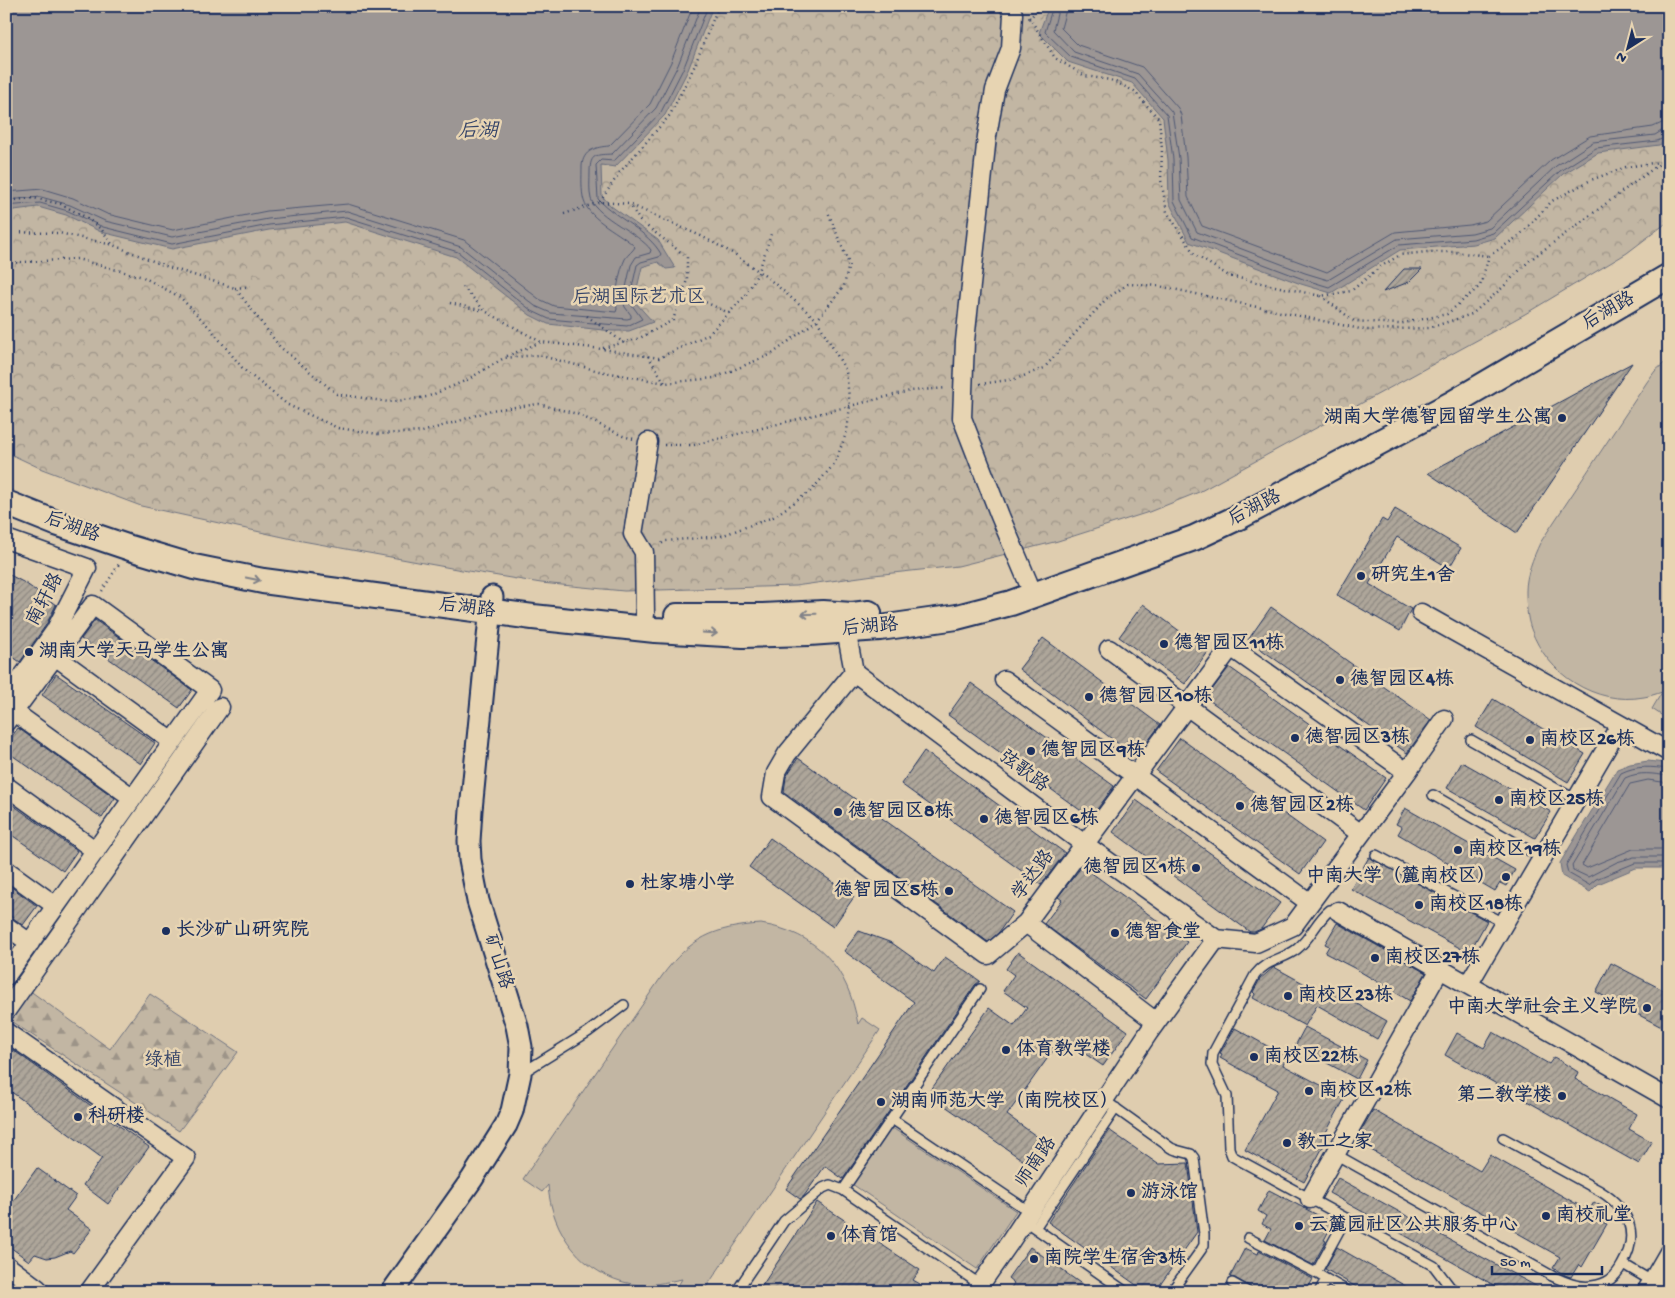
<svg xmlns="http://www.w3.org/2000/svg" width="1675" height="1298" font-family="'Gochi Hand','LXGW WenKai TC',sans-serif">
	<defs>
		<pattern id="forest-firs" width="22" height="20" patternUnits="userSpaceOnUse" patternTransform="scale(1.25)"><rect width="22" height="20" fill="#c2b6a3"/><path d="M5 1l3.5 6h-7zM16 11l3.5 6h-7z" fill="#9d9488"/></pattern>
		<pattern id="park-crowns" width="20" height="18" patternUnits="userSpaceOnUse" patternTransform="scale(1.25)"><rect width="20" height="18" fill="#c2b6a3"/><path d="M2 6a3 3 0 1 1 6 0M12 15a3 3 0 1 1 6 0" fill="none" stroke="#9d9488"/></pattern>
		<pattern id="building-hatch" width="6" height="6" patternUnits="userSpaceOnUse" patternTransform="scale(1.25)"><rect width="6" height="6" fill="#aea69a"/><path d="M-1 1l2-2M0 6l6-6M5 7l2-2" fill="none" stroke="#8d8881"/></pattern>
	</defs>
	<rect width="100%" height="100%" fill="#dfcdaf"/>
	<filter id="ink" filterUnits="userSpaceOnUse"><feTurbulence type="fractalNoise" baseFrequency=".02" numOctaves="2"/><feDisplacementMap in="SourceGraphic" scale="10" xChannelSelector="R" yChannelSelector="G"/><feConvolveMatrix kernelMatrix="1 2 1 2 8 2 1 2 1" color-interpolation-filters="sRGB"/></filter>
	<g filter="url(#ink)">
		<path fill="url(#forest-firs)" stroke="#6e7280" d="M 18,982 L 110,1049 L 150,994 L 238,1052 L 179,1131 L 6,1018 Z"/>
		<path fill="url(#park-crowns)" stroke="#6e7280" d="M 6,6 L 1669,6 L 1669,221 L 1627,253 L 1525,314 L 1199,492 L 1149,512 L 1058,541 L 958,566 L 874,575 L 795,586 L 624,591 L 541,583 L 462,570 L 297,540 L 141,506 L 42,469 L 6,452 Z"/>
		<path fill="#c2b6a3" stroke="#6e7280" d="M 1669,359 L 1669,720 L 1652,709 L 1662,692 C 1656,694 1650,696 1644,697 C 1595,706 1547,674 1531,629 C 1527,618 1526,603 1526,591 C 1526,575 1533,558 1540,543 L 1647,382 L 1655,371 Z
			M 761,924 C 818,933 848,968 858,1024 L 862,1018 L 880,1030 L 703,1292 L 679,1292 L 676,1289 L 682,1279 C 666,1282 648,1287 632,1284 C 583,1275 551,1232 548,1185 L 542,1192 L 523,1179 L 662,976 C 690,938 714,927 761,924 Z
			M 891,1127 L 1016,1211 L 977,1269 L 852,1184 Z"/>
		<path fill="#9c9694" stroke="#686d7e" d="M 6,6 L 713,6 L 688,70 L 665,115 L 615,167 L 601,165 L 602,196 L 611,206 L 658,240 L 675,268 L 666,269 L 658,262 L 642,267 L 634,301 L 653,322 L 629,331 L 612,331 L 548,324 L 530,315 L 456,257 L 345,222 L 269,230 L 172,249 L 101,232 L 66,215 L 38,207 L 6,211 Z
			M 1049,6 L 1669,6 L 1669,140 L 1659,145 L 1598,153 L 1563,174 L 1495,238 L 1474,244 L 1400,250 L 1331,293 L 1301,284 L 1189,242 L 1169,202 L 1168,160 L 1163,118 L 1132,83 L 1068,62 L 1039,33 Z
			M 1648,761 L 1665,763 L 1669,765 L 1669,868 L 1636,868 L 1598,884 L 1590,892 L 1562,876 L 1560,863 L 1617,769 L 1630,764 Z"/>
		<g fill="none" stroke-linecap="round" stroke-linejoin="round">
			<path stroke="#4f5874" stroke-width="1" d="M 1053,6 L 1045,32 L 1071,57 L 1135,79 L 1167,115 L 1173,159 L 1174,201 L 1192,237 L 1303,279 L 1329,287 L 1399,245 L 1473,239 L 1493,233 L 1560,171 L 1596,148 L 1657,141 L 1669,136
				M 1059,6 L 1053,30 L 1074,52 L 1138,74 L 1172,112 L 1179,158 L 1181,200 L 1197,232 L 1305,273 L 1328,280 L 1397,239 L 1472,233 L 1490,228 L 1556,166 L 1593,142 L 1655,135 L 1663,130 L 1669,130
				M 1067,6 L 1061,28 L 1078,45 L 1142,67 L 1178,108 L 1181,115 L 1186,157 L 1188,197 L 1202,226 L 1327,272 L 1395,232 L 1470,225 L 1486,221 L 1551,160 L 1590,136 L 1653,127 L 1662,123 L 1669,122
				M 6,192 L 43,189 L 73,198 L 107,214 L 173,230 L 267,211 L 348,204 L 464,240 L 539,299 L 554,306 L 616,312 L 617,309 C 614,298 620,269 625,259 C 628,254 633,251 635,247 C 622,233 590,221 584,201 C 581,191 582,177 582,166 C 583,150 596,147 609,146 L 650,104 L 671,62 L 693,6
				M 6,200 L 41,197 L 70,205 L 105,221 L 172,237 L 268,219 L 347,211 L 461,247 L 535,306 L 551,313 L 627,319 L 631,318 L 631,315 L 625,307 L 623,301 L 631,265 L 636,257 L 650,253 L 651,250 C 639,233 598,218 591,199 C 589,192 590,180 590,172 C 590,153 597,155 612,154 L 656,108 L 678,65 L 701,6
				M 6,206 L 40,203 L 68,211 L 103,227 L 172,244 L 269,225 L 346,217 L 458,252 L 532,311 L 549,319 L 627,326 L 642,319 L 629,301 L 637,265 L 641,262 L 659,257 L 661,254 C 648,231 617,219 598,199 L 596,165 L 601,160 L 614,161 L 661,112 L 684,67 L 708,6
				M 1669,769 C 1651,767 1637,765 1621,773 L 1566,865 L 1568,873 L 1589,885 L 1596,879 L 1635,863 L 1669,863
				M 1669,776 C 1653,774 1640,771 1625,778 L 1572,866 L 1573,870 L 1588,877 L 1617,862 L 1634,857 L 1669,857
				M 1669,783 L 1648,780 L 1630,784 L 1582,865 L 1587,868 L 1633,849 L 1669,849"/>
		</g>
		<path fill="url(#building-hatch)" stroke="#1b2f5e" d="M 1404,269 L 1422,269 L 1409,282 L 1383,292 Z
			M 1632,363 L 1517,533 L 1428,473 Z
			M 1395,509 L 1461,548 L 1449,568 L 1397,537 L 1369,584 L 1411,609 L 1400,631 L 1337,595 L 1382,519 L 1387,522 Z
			M 6,573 L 25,583 L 56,605 L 46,625 L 20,662 L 6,652 Z
			M 1143,604 L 1208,652 L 1185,684 L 1119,637 Z
			M 1271,607 L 1431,720 L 1407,753 L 1248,640 Z
			M 95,620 L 192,690 L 179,708 L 81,639 Z
			M 1043,638 L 1160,725 L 1136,757 L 1019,669 Z
			M 1229,667 L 1386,778 L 1364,810 L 1206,698 Z
			M 56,674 L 155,743 L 141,764 L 42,695 Z
			M 971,683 L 1114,786 L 1091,818 L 948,715 Z
			M 1493,699 L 1585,754 L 1568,782 L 1476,727 Z
			M 18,728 L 115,798 L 102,818 L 6,751 L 6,744 Z
			M 1180,738 L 1323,842 L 1300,874 L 1156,771 Z
			M 924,751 L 1065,853 L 1041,885 L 901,784 Z
			M 798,758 L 1013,912 L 999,932 L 988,942 L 784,792 L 786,777 Z
			M 1462,762 L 1551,812 L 1535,838 L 1447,788 Z
			M 6,800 L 77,851 L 63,871 L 6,831 Z
			M 1136,800 L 1280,903 L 1261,929 L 1254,932 L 1250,932 L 1113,832 Z
			M 1405,808 L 1515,870 L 1506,886 L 1500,883 L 1495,891 L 1398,834 L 1402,827 L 1396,824 Z
			M 770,838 L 854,897 L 833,927 L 749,867 Z
			M 1369,857 L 1487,921 L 1469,953 L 1351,889 Z
			M 1082,866 L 1187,942 L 1146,999 L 1044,924 L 1062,900 L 1058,897 Z
			M 6,883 L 37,906 L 23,925 L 6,913 Z
			M 1337,923 L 1426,973 L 1410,1001 L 1354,968 L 1325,953 L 1329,946 L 1325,944 Z
			M 859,931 L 892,943 L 934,973 L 945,957 L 980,981 L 975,985 L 843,1179 L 825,1166 L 804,1196 L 800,1199 L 786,1189 L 914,1002 L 844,951 Z
			M 1018,952 L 1128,1031 L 1103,1066 L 1062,1038 L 1007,1115 L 1050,1146 L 1034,1168 L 928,1094 L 989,1008 L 1014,1026 L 1027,1008 L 1003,991 L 1014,975 L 1006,969 Z
			M 1611,963 L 1669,993 L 1669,1031 L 1596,992 Z
			M 1274,967 L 1323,994 L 1327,987 L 1387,1021 L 1377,1039 L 1317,1005 L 1305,1026 L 1253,998 L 1255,994 L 1253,992 L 1260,979 Z
			M 1305,1027 L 1367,1060 L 1357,1079 L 1295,1046 Z
			M 1235,1028 L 1287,1057 L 1283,1065 L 1345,1098 L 1325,1134 L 1329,1136 L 1304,1182 L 1245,1150 L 1278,1090 L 1220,1058 L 1222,1054 L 1220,1053 Z
			M 1493,1032 L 1549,1064 L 1554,1057 L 1578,1072 L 1575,1079 L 1637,1114 L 1629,1129 L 1652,1142 L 1639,1164 L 1445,1055 L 1457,1033 L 1484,1048 Z
			M 6,1045 L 149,1147 L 108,1204 L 83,1185 L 102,1158 L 6,1088 Z
			M 1373,1110 L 1480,1171 L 1490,1155 L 1589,1211 L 1594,1202 L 1608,1210 L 1602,1221 L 1607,1224 L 1582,1267 L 1579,1264 L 1571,1277 L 1567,1276 L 1553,1268 L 1560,1257 L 1355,1141 Z
			M 1109,1130 L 1158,1164 L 1188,1163 L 1197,1232 L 1155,1292 L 1146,1292 L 1048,1222 Z
			M 37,1168 L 76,1196 L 66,1210 L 92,1229 L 73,1253 L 70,1251 L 55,1257 L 47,1258 L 35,1254 L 29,1261 L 6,1244 L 6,1211 Z
			M 1338,1178 L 1454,1242 L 1547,1292 L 1506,1292 L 1329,1193 Z
			M 1269,1190 L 1333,1223 L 1324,1240 L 1326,1241 L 1313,1265 L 1265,1240 L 1271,1229 L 1262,1224 L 1266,1216 L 1258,1211 Z
			M 817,1202 L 920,1270 L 913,1280 L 920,1284 L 915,1292 L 758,1292 Z
			M 1030,1247 L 1066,1272 L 1066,1273 L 1093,1292 L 1017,1292 L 1011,1288 L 1014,1283 L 1008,1278 Z
			M 1337,1247 L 1416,1292 L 1365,1292 L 1325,1269 Z
			M 1245,1248 L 1258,1254 L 1259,1251 L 1313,1279 L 1306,1292 L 1254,1292 L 1251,1287 L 1235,1278 L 1230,1277 Z"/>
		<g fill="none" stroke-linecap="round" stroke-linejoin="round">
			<defs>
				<path id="service" d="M 1471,740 L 1576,800
					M 1433,795 L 1542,858
					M 1376,855 L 1504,923
					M 1338,911 L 1330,910 C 1316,921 1311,938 1297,949 C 1283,960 1267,959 1255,975 L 1213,1053 L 1212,1064 L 1227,1096 L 1229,1148 L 1232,1156 L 1239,1160 L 1434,1266 L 1450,1287 L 1458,1292
					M 522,1073 L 588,1032 L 624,1005
					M 1104,1100 L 1171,1148 L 1176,1150 L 1191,1154 L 1194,1158 L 1204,1234 L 1204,1245 L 1201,1250 L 1171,1292
					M 892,1119 L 1030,1212
					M 1335,1154 L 1552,1276 C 1565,1282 1578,1288 1592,1286 C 1607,1284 1615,1278 1622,1265 C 1640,1234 1629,1209 1600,1191 L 1503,1138
					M 843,1190 L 991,1292
					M 1032,1226 L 1126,1292
					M 1035,1228 L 1116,1108
					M 1248,1238 L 1316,1273
					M 1623,1264 L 1655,1283
					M 1326,1279 L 1349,1292
					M 1232,1283 L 1248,1292
					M 736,1292 L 784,1221 L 823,1188 L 830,1185 L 843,1190 L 980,989
					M 1319,1292 L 1326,1279 L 1316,1273 L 1346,1218"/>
				<path id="minor" d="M 1009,6 L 1013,14 L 1011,48 L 995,90 L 987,136 L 965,341 L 962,418 L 1000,516 L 1028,582
					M 6,539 L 87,568 L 55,631 L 6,700
					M 1421,613 L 1669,752
					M 645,615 L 644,552 L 633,534 L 648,442
					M 846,630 L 854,672 L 787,754 L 776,773 L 772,797 L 988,955 L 1026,923 L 1231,647 L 1407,772
					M 1109,649 L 1361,834
					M 55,656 L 173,742
					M 854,672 L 1084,844 L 1216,939 L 1256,943 L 1293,926 L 1407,772 L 1444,719
					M 1004,680 L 1310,903
					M 14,712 L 133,798
					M 6,722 L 93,605 L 210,690 L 6,976
					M 6,786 L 96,851
					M 6,870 L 56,906
					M 1338,911 L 1669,1099
					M 1026,923 L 1156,1022
					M 6,926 L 30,943
					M 1468,985 L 1620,725
					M 6,1011 L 220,707
					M 6,1032 L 186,1158 L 89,1292
					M 1310,1199 L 1440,969
					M 6,1265 L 38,1289 L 39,1292
					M 975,1292 L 1010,1242 L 1149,1032 L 1216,939
					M 1646,1292 L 1669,1252
					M 1661,1292 L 1669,1278"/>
				<path id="tertiary" d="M 392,1292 L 472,1179 L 506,1125 L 512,1111 L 520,1074 L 521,1047 L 517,1026 L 478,901 L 470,860 L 469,841 L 471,810 L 492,597"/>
				<path id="secondary" d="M 6,503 L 56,523 L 130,548 L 194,567 L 263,581 L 533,617 L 655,630 L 743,635 L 809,633 L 880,628 L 957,617 L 1011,603 L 1194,538 L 1241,516 L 1453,403 L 1669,276
					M 677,616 L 763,616 L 823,613 L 852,615 L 869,613"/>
			</defs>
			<use href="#service" stroke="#1b2f5e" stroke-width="12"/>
			<use href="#minor" stroke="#1b2f5e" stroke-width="21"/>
			<use href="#tertiary" stroke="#1b2f5e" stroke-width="25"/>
			<use href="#secondary" stroke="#1b2f5e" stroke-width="28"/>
			<path stroke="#1b2f5e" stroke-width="2.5" stroke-dasharray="1 4" stroke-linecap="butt" d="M 1029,17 L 1055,58 L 1085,76 L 1111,80 L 1134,91 L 1159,119 L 1162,149 L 1161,180 L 1167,212 L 1195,255 L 1229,276 L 1321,296 L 1351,291 L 1380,267 L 1400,255 L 1427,252 L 1454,252 L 1489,256
				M 1029,19 L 1041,6
				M 6,201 L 33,198 L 61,204 L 87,218 L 102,230 L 112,244
				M 600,202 L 620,172 L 670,115 L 694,67 L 716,12 L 720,6
				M 564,214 L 600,202 L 629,204 L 701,236 L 736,255 L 768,278 L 817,320 L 846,371 L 850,406 L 847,431 L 835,463 L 811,491 L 773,517 L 721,536 L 666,541 L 659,545
				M 6,232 L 59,233 L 113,245 L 168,267 L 235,288 L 280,347 L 337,394 L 389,402 L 427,397 L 467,380 L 504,358 L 538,355 L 599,371 L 665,383 L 714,378 L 772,354 L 817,320 L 844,286 L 849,264 L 828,212
				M 6,263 L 77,259 L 143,277 L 180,297 L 210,328 L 244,370 L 288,405 L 338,428 L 378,434 L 422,432 L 459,421 L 491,410 L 539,404 L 577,414 L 623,436 L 634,439
				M 463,287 L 485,311 L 541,342
				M 235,288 L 254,286
				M 683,292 L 729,313
				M 1321,296 L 1354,321 L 1399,324 L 1447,314 L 1480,286 L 1489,256 L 1519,236 L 1552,201 L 1591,180 L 1626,167 L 1660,162
				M 450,303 L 484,311
				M 587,316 L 624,343
				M 603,348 L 640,338 L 673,320 L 687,280 L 687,257 L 640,221 L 630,205
				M 507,356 L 541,342 L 602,349 L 659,358 L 709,334 L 746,295 L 759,271 L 771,234
				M 648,356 L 665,383
				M 980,384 L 1016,379 L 1044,368 L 1106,299 L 1128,284 L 1159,286 L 1365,330 L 1429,328 L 1472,314 L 1502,288 L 1530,260 L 1662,162 L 1669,159
				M 664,445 L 694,445 L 910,391 L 947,388
				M 102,591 L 119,564"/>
			<use href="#service" stroke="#e7d4b2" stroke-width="9"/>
			<use href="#minor" stroke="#e7d4b2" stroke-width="18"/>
			<use href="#tertiary" stroke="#e7d4b2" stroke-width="21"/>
			<use href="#secondary" stroke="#e7d4b2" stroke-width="24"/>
		</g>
		<defs><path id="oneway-shaft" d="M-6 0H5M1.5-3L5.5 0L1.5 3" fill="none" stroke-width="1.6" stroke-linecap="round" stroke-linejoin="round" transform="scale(1.25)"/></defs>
		<g stroke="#818288">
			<use href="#oneway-shaft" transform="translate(253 579) rotate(12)"/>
			<use href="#oneway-shaft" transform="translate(809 614) rotate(178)"/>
			<use href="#oneway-shaft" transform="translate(710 633) rotate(4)"/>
		</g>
	</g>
	<g fill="#1b2f5e" stroke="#e7d4b2" stroke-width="2">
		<circle cx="1562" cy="418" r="5"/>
		<circle cx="1361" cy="576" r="5"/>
		<circle cx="1164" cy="644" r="5"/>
		<circle cx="29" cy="652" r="5"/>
		<circle cx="1340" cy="680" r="5"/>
		<circle cx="1089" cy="697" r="5"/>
		<circle cx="1295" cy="738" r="5"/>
		<circle cx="1530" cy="740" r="5"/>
		<circle cx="1031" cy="751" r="5"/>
		<circle cx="1499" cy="800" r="5"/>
		<circle cx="1240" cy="806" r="5"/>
		<circle cx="838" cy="812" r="5"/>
		<circle cx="984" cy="819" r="5"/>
		<circle cx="1458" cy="850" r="5"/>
		<circle cx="1196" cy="868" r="5"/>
		<circle cx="1506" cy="877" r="5"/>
		<circle cx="630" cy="884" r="5"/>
		<circle cx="949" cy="891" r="5"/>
		<circle cx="1419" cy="905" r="5"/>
		<circle cx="166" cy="931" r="5"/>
		<circle cx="1115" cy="933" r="5"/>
		<circle cx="1375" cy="958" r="5"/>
		<circle cx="1288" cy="996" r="5"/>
		<circle cx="1647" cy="1008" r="5"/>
		<circle cx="1006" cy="1050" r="5"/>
		<circle cx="1254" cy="1057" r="5"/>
		<circle cx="1309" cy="1091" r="5"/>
		<circle cx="1562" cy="1096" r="5"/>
		<circle cx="881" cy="1102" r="5"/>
		<circle cx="78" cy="1117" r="5"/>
		<circle cx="1287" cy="1143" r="5"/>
		<circle cx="1131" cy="1193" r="5"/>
		<circle cx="1546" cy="1216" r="5"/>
		<circle cx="1299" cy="1226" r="5"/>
		<circle cx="831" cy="1236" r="5"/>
		<circle cx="1034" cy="1259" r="5"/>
	</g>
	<g text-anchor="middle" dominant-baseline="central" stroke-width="5" stroke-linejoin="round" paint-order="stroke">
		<g font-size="19" fill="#344368" stroke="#e7d4b2">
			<text x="639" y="298">后湖国际艺术区</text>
			<text x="163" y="1061">绿植</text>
		</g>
		<g font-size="19" fill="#1b2f5e" stroke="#e7d4b2">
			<text transform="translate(1609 312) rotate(-30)">后湖路</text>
			<text transform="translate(1255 509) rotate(-27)">后湖路</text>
			<text transform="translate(72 528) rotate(20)">后湖路</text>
			<text transform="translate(46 600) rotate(-62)">南轩路</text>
			<text transform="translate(467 609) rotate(7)">后湖路</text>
			<text transform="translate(870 628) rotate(-5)">后湖路</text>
			<text transform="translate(1023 772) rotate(37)">弦歌路</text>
			<text transform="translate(1034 876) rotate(-54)">学达路</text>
			<text transform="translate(497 962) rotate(72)">矿山路</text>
			<text transform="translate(1037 1163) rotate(-56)">师南路</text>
		</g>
		<g font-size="19" font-weight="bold" fill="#1b2f5e" stroke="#e7d4b2" text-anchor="start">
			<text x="1552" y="418" text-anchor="end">湖南大学德智园留学生公寓</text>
			<text x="1371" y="576">研究生1舍</text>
			<text x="1174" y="644">德智园区11栋</text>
			<text x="39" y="652">湖南大学天马学生公寓</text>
			<text x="1350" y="680">徳智园区4栋</text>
			<text x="1099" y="697">德智园区10栋</text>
			<text x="1305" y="738">徳智园区3栋</text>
			<text x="1540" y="740">南校区26栋</text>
			<text x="1041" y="751">德智园区9栋</text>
			<text x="1509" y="800">南校区25栋</text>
			<text x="1250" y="806">徳智园区2栋</text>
			<text x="848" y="812">徳智园区8栋</text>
			<text x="994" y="819">徳智园区6栋</text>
			<text x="1468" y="850">南校区19栋</text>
			<text x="1186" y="868" text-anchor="end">徳智园区1栋</text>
			<text x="1496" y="877" text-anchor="end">中南大学（麓南校区）</text>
			<text x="640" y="884">杜家塘小学</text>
			<text x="939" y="891" text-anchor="end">徳智园区5栋</text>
			<text x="1429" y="905">南校区18栋</text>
			<text x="176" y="931">长沙矿山研究院</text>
			<text x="1125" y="933">德智食堂</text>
			<text x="1385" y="958">南校区27栋</text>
			<text x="1298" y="996">南校区23栋</text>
			<text x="1637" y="1008" text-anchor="end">中南大学社会主义学院</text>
			<text x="1016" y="1050">体育教学楼</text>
			<text x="1264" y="1057">南校区22栋</text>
			<text x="1319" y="1091">南校区12栋</text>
			<text x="1552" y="1096" text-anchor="end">第二教学楼</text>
			<text x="891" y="1102">湖南师范大学（南院校区）</text>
			<text x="88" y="1117">科研楼</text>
			<text x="1297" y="1143">教工之家</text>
			<text x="1141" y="1193">游泳馆</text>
			<text x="1556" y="1216">南校礼堂</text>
			<text x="1309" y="1226">云麓园社区公共服务中心</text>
			<text x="841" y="1236">体育馆</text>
			<text x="1044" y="1259">南院学生宿舍3栋</text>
		</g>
		<g font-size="20" font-style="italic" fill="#354469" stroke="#e7d4b2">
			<text x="478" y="132">后湖</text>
		</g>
	</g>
	<rect width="1675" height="1298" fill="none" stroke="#e7d4b2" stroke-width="25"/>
	<rect x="12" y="12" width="1650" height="1273" fill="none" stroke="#1b2f5e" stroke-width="2" filter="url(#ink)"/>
	<g transform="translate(1628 48) rotate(216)" stroke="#e7d4b2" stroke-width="4" paint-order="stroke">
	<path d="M0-4L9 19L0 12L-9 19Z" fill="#1b2f5e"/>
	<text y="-8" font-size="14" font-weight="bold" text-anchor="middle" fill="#1b2f5e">N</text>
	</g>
	<path d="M1492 1266v8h110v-8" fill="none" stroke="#1b2f5e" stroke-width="2.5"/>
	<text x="1500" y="1266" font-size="15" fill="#1b2f5e" stroke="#e7d4b2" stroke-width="4" paint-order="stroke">50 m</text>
</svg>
